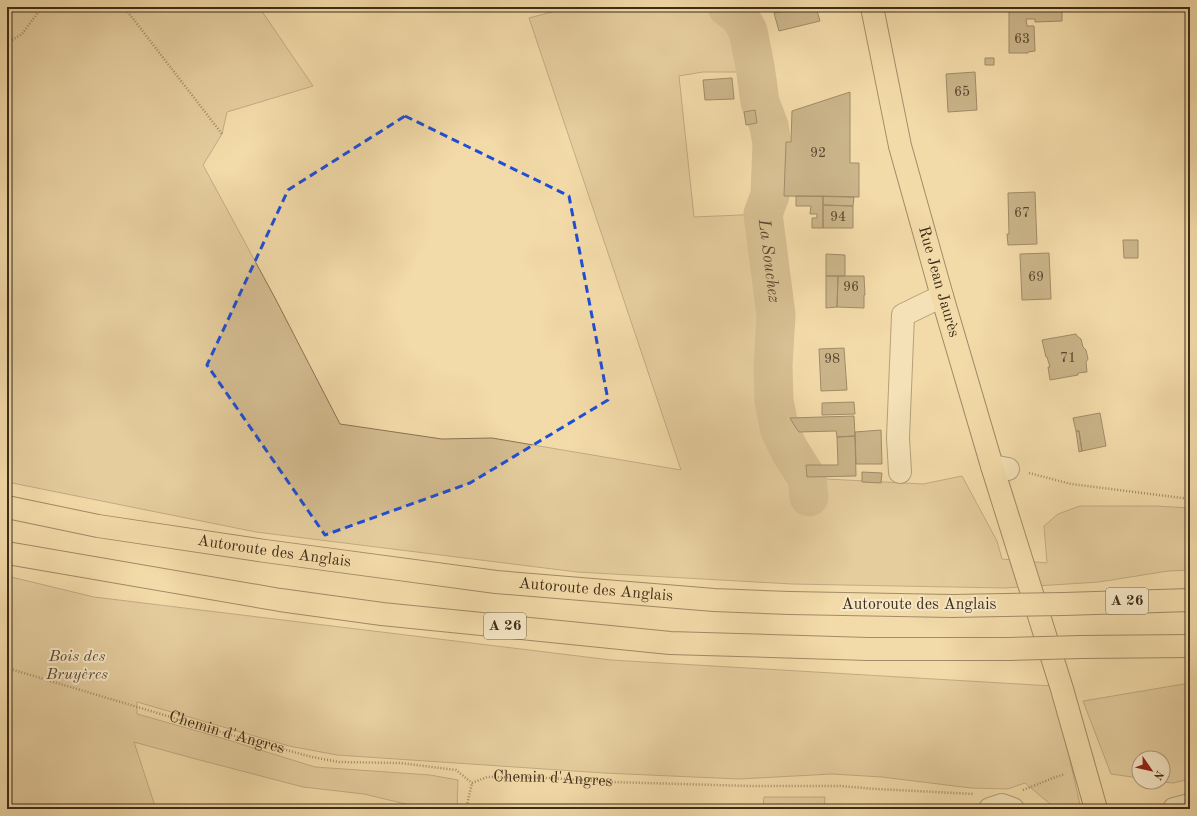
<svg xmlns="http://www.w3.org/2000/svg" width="1197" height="816" font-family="'Old Standard TT',serif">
	<rect width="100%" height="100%" fill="#f3dba9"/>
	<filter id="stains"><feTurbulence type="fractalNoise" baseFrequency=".005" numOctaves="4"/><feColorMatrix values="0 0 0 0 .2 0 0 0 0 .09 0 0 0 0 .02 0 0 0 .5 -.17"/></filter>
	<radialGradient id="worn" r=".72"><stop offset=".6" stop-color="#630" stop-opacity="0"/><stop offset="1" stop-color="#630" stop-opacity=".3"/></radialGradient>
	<path fill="#d4bd91" stroke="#887455" d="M 7,7 L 259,7 L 313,86 L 227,112 L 222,134 L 203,165 L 275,298 L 340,424 L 442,439 L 492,438 L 681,470 L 529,18 L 571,7 L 727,7 L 740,17 L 748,31 L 755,66 L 743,72 L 703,72 L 679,76 L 694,217 L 763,214 L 776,315 L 773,366 L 774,401 L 780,431 L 790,451 L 807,478 L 923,484 L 962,476 L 997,541 L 1002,559 L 1047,563 L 1044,526 L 1058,514 L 1080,506 L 1155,506 L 1190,508 L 1190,570 L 1168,571 L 1099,582 L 1005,588 L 792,584 L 577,572 L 256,532 L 7,482 Z
		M 7,576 L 94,597 L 611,660 L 1053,686 L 1081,809 L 1056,809 L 1025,783 L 1008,789 L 971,788 L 882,777 L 832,774 L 739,779 L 604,773 L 337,755 L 289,746 L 137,702 L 137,714 L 215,736 L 315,767 L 430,775 L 458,780 L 457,809 L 426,809 L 364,794 L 303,787 L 192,758 L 134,742 L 156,809 L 7,809 Z
		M 1190,683 L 1190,779 L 1173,783 L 1163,782 L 1163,758 L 1139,758 L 1139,778 L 1111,774 L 1083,701 Z
		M 764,797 L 825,797 L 824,809 L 763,809 Z"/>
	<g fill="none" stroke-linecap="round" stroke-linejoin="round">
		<path stroke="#b5a078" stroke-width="39" id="s1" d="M 727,7 L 740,17 L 748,31 L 755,66 L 760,102 L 769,126 L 772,143 L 770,195 L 763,214 L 776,315 L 773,366 L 774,401 L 780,431 L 790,451 L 807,478 L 809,497"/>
	</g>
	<path fill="#9c8764" stroke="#3d2c19" d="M 787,7 L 816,7 L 820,21 L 779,31 L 774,13 L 788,10 Z
		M 1009,7 L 1062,7 L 1062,21 L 1035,22 L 1035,19 L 1026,19 L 1027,26 L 1034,26 L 1035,51 L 1028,52 L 1028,53 L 1009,53 Z
		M 985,58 L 994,58 L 994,65 L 985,65 Z
		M 975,72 L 977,110 L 948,112 L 946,74 Z
		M 732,78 L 734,99 L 705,100 L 703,80 Z
		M 850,92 L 850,163 L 859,163 L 859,197 L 784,196 L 786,142 L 791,142 L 792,111 Z
		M 755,110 L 757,123 L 746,125 L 744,112 Z
		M 1035,192 L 1037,244 L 1008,245 L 1007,234 L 1009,234 L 1008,193 Z
		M 796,196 L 823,196 L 823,228 L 812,228 L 812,218 L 817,218 L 817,214 L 810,214 L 811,206 L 796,206 Z
		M 823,196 L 854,197 L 853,206 L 823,205 Z
		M 823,205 L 853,206 L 853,228 L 823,228 Z
		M 1123,240 L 1138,240 L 1138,258 L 1124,258 Z
		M 1049,253 L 1051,299 L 1022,300 L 1020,254 Z
		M 826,254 L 845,255 L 845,276 L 826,276 Z
		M 826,276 L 838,276 L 837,307 L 826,308 Z
		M 838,276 L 864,276 L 865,295 L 864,295 L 864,308 L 837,307 Z
		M 1186,305 L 1190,305 L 1190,312 L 1186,313 Z
		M 1076,334 L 1077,336 L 1081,339 L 1083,347 L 1086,350 L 1088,359 L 1086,362 L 1087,372 L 1078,373 L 1078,375 L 1050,380 L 1048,367 L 1050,367 L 1047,357 L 1046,357 L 1042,340 Z
		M 844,348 L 847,390 L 821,391 L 819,349 Z
		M 854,402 L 855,414 L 822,415 L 822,403 Z
		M 1100,413 L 1106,446 L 1082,451 L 1079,431 L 1076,431 L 1073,418 Z
		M 854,416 L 855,436 L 837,437 L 836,431 L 799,432 L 796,428 L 790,418 Z
		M 881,430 L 882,464 L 856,464 L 855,432 Z
		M 1076,431 L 1079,431 L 1082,451 L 1079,452 Z
		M 855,436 L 856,476 L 807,477 L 806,465 L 838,465 L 837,437 Z
		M 862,472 L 882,473 L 881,483 L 862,482 Z"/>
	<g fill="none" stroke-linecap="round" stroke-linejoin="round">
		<defs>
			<path id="minor" d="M 992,466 L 1008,469
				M 900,472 L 898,438 L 903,315 L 942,296
				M 990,809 L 1002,805 L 1013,809
				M 1174,809 L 1190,805"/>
			<g id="major">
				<path id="s4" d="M 872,7 L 900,146 L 942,296 L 992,466 L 1062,689 L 1096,809"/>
			</g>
			<g id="highway">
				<path id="s5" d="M 7,507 L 98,526 L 265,551 L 496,582 L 714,600 L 790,603 L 952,606"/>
				<path d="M 7,553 L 280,600 L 382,614 L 670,643 L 868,649 L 1009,649"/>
				<path d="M 1064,604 L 1190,600"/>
				<path d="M 1081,647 L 1190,646"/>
			</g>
		</defs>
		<use href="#minor" stroke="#6a583d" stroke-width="24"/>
		<use href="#major" stroke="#3d2c19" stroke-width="24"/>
		<use href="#highway" stroke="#3d2c19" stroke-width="24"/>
		<g stroke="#3d2c19" stroke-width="2.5" stroke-dasharray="1 2" stroke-linecap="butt">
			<path d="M 124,7 L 222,134"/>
			<path d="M 7,43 L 22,34 L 42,7"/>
			<path d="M 1029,473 L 1071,484 L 1190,499"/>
			<path id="s2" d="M 7,668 L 231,735 L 312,757 L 339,762 L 400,763 L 456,770 L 472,783"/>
			<path id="s3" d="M 472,783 L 487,777 L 549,778 L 611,782 L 750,786 L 840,786 L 877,789 L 974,794"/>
			<path d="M 1023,790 L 1053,778 L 1065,774"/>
			<path d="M 466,809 L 472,783"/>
		</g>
		<use href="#minor" stroke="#f7e8c7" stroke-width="22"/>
		<use href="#major" stroke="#f3dba9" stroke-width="22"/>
		<use href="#highway" stroke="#f3dba9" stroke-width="22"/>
		<defs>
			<path id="highway-bridge" d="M 952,606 L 1064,604
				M 1009,649 L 1081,647"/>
		</defs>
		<use href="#highway-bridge" stroke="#3d2c19" stroke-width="24" stroke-linecap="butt"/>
		<use href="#highway-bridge" stroke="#f3dba9" stroke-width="22"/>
	</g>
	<path d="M0 0H1197V816H0ZM 405,116 L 569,196 L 608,400 L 470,483 L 325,535 L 207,365 L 288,190 Z" fill="#f3dba9" fill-opacity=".55" fill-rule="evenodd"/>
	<path fill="none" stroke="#1d4ed8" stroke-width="3" stroke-dasharray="8 5" stroke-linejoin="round" d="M 405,116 L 569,196 L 608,400 L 470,483 L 325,535 L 207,365 L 288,190 Z"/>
	<g text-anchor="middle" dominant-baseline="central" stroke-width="4" stroke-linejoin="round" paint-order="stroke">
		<g font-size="14" fill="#55432c">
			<text x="1022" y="39">63</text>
			<text x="962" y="92">65</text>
			<text x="818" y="153">92</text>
			<text x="1022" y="213">67</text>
			<text x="838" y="217">94</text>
			<text x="1036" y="277">69</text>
			<text x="851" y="287">96</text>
			<text x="1068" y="358">71</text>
			<text x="832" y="359">98</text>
		</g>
		<g fill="#f7e8c7" stroke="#75644d" stroke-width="1">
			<rect x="1106" y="588" width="42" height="26" rx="3"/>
			<rect x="484" y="613" width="42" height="26" rx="3"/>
		</g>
		<g font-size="15" font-weight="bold" fill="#3d2c19">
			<text x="1127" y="601">A 26</text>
			<text x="505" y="626">A 26</text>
		</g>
		<g font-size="16" fill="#3d2c19" stroke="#f7e8c7">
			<text stroke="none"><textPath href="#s4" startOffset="283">Rue Jean Jaurès</textPath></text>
			<text stroke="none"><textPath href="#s5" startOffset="271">Autoroute des Anglais</textPath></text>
			<text stroke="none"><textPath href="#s5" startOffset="595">Autoroute des Anglais</textPath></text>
			<text x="919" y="605">Autoroute des Anglais</text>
			<text stroke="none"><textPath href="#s2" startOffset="229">Chemin d'Angres</textPath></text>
			<text stroke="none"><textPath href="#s3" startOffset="82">Chemin d'Angres</textPath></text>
		</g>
		<g font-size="16" font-style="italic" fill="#5b4931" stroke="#f7e8c7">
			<text x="77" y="657">Bois des<tspan x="77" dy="18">Bruyères</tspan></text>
		</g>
		<g font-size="17" font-style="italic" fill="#5b4931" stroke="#f7e8c7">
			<text stroke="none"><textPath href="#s1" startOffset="267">La Souchez</textPath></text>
		</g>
	</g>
	<rect width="1197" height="816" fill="none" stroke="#f3dba9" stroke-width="24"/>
	<rect x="8" y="8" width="1181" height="800" fill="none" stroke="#3d2c19" stroke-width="2"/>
	<rect x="12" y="12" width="1173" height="792" fill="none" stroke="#3d2c19"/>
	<g transform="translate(1151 770) rotate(124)"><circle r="19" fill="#f7e8c7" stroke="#ad9d81"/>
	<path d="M0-3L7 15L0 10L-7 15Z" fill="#8f2418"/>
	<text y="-6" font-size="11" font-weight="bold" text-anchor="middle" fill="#3d2c19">N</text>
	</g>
	<rect width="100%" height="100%" filter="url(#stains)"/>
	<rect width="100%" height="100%" fill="url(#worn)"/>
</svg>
